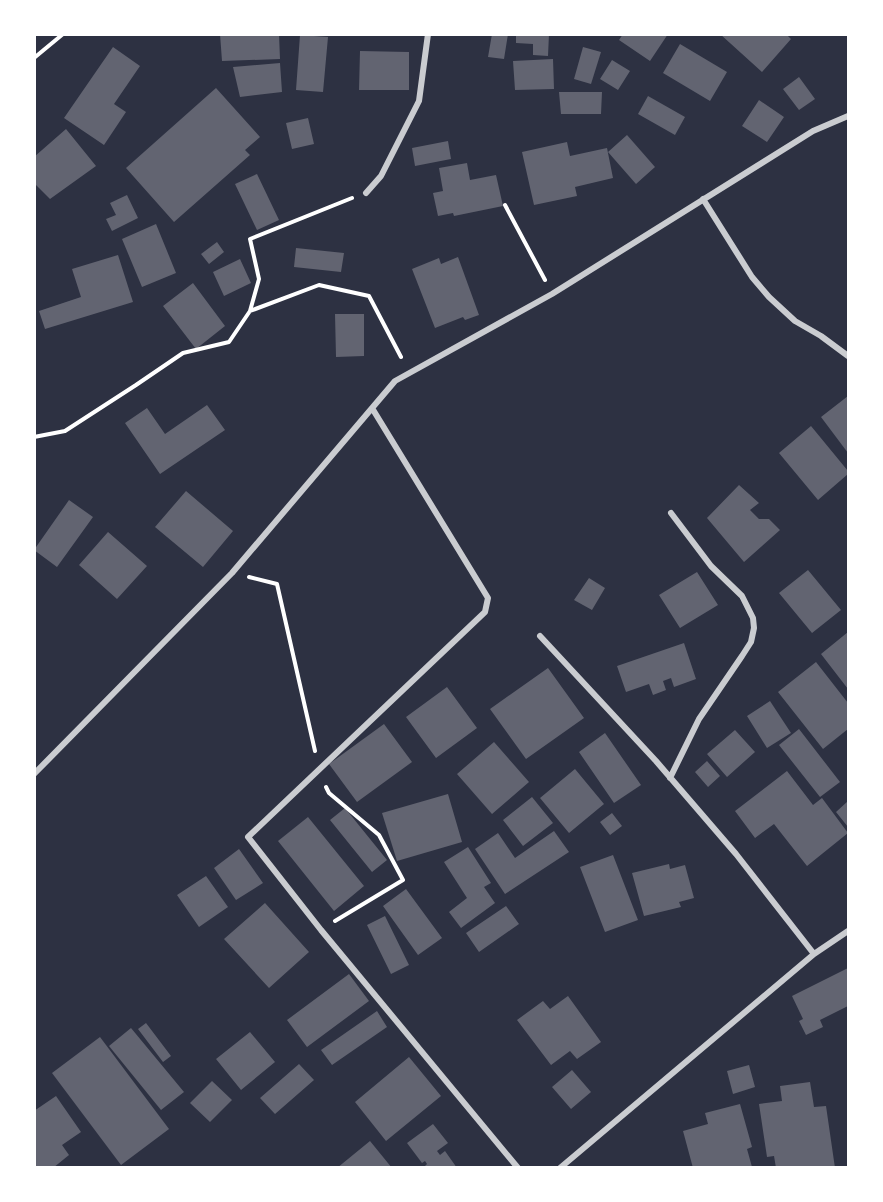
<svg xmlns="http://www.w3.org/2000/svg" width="883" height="1202" font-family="'PT Serif',serif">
	<rect width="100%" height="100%" fill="#2d3142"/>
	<path fill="#626471" d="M 220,34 L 279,34 L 280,59 L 222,61 Z
		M 492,34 L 508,34 L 504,59 L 488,57 Z
		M 516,34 L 549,34 L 548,56 L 533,55 L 533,44 L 516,43 Z
		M 623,34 L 668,34 L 650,61 L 619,40 Z
		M 720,34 L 786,34 L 791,39 L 762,72 Z
		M 300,35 L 328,37 L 323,92 L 296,90 Z
		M 680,44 L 727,72 L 710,101 L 663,73 Z
		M 113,47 L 140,66 L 114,104 L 126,112 L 104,145 L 64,118 Z
		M 583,47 L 601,52 L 591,84 L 574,79 Z
		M 360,51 L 409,52 L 409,90 L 359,90 Z
		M 553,59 L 554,89 L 515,90 L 513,61 Z
		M 612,60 L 630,71 L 618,90 L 600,79 Z
		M 280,63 L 282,92 L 240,97 L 233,67 Z
		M 799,77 L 815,99 L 799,110 L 783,89 Z
		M 216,88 L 260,137 L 245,150 L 250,155 L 174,222 L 126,168 Z
		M 559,92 L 602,92 L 601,114 L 561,114 Z
		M 648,96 L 685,117 L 675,135 L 638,114 Z
		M 759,100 L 784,117 L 767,142 L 742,126 Z
		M 308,118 L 314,144 L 292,149 L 286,123 Z
		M 66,129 L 96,166 L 50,199 L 34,183 L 34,157 Z
		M 627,135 L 655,167 L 636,184 L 608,152 Z
		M 448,141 L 451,159 L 415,166 L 412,148 Z
		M 567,142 L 570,156 L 607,148 L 613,178 L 575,187 L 577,196 L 534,205 L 522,152 Z
		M 467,163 L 470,180 L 496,175 L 503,206 L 454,216 L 453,213 L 438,216 L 433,193 L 443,191 L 439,168 Z
		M 257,174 L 279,220 L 257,230 L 235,184 Z
		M 127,195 L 138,218 L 112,231 L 106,219 L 116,215 L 110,203 Z
		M 156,224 L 176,273 L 142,287 L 122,239 Z
		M 217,242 L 224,252 L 209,264 L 201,254 Z
		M 296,248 L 344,253 L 341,272 L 294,267 Z
		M 118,255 L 133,302 L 45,329 L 39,311 L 81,297 L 72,269 Z
		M 458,257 L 479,315 L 465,320 L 463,317 L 435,328 L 412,269 L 439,258 L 441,264 Z
		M 240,259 L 251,283 L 224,296 L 213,272 Z
		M 193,283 L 225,326 L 196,349 L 163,306 Z
		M 335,314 L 364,314 L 364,356 L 336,357 Z
		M 848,396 L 848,453 L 821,417 Z
		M 207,405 L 225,430 L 160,474 L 125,423 L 147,408 L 165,434 Z
		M 811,426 L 848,471 L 848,474 L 818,500 L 779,453 Z
		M 739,485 L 759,503 L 750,510 L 759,519 L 769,519 L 780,530 L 744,562 L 707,518 Z
		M 186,491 L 233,531 L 203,567 L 155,527 Z
		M 69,500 L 93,517 L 57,567 L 34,550 Z
		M 108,532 L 147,566 L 117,599 L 79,565 Z
		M 808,570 L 841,610 L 812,633 L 779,593 Z
		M 697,572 L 718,605 L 680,628 L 659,595 Z
		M 589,578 L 605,588 L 592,610 L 574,600 Z
		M 848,632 L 848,689 L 821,654 Z
		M 684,643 L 696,679 L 674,687 L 671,678 L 663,681 L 666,690 L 653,695 L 649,684 L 626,692 L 617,666 Z
		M 816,662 L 848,703 L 848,729 L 823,749 L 778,692 Z
		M 548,668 L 584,718 L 526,759 L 490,709 Z
		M 447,687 L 477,728 L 436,758 L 406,717 Z
		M 770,701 L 791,733 L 767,748 L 747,716 Z
		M 384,724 L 412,762 L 357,802 L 329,764 Z
		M 799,729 L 840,782 L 820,797 L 779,745 Z
		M 735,730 L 755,752 L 727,777 L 707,754 Z
		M 605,733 L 641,785 L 614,803 L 579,752 Z
		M 494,742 L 529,782 L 492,814 L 457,774 Z
		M 707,761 L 720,776 L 708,787 L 695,772 Z
		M 575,769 L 604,804 L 569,833 L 540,798 Z
		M 787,771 L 813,805 L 822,798 L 848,833 L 807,866 L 774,824 L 755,838 L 735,811 Z
		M 448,794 L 462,842 L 397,861 L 382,813 Z
		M 532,797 L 553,823 L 523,846 L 503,820 Z
		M 848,801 L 848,827 L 836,812 Z
		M 345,808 L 387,860 L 372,872 L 330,820 Z
		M 612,813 L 622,826 L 610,835 L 600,822 Z
		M 308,817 L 364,886 L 334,911 L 278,841 Z
		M 554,831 L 569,852 L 505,894 L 475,849 L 498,833 L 515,858 Z
		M 468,847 L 491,883 L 484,887 L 495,903 L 461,928 L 449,912 L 467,898 L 444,862 Z
		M 239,849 L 263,883 L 236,900 L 214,868 Z
		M 613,855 L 638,920 L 605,932 L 580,867 Z
		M 669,864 L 670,869 L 685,865 L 694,898 L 679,902 L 681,907 L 644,916 L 632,873 Z
		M 206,876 L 228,907 L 199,927 L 177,895 Z
		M 406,889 L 442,938 L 418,955 L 383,906 Z
		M 265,903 L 309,952 L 269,988 L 224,939 Z
		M 506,906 L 519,924 L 479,952 L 466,933 Z
		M 385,916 L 409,965 L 391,974 L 367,925 Z
		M 848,968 L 848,1006 L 820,1020 L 823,1027 L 806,1035 L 799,1021 L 803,1019 L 792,996 Z
		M 349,974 L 369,1001 L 307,1047 L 287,1020 Z
		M 568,996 L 601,1042 L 577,1059 L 570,1051 L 551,1065 L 517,1020 L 543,1001 L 550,1009 Z
		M 377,1011 L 387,1027 L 332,1065 L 321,1050 Z
		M 146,1023 L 171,1056 L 163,1062 L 138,1029 Z
		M 131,1028 L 184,1092 L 161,1110 L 109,1046 Z
		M 250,1032 L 275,1062 L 241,1090 L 216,1059 Z
		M 100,1037 L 169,1129 L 121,1165 L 52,1073 Z
		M 409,1057 L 441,1096 L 386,1141 L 355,1102 Z
		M 299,1064 L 314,1080 L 275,1114 L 260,1098 Z
		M 749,1065 L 755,1087 L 733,1094 L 727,1071 Z
		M 572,1070 L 591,1092 L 571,1109 L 552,1087 Z
		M 212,1081 L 232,1100 L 210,1122 L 190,1103 Z
		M 810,1082 L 814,1107 L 826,1106 L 835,1168 L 776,1168 L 774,1156 L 767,1157 L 759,1104 L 782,1101 L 780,1086 Z
		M 56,1096 L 81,1132 L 62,1145 L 69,1155 L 53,1168 L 34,1168 L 34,1111 Z
		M 740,1104 L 752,1147 L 747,1149 L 752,1167 L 693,1168 L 683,1131 L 708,1124 L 705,1113 Z
		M 433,1124 L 448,1143 L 437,1151 L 440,1155 L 445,1151 L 457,1168 L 423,1168 L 427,1164 L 425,1161 L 422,1163 L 407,1143 Z
		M 370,1141 L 392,1168 L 337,1168 Z"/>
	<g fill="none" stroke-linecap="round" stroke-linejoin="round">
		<path stroke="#fff" stroke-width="4" d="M 34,58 L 63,34
			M 505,205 L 545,280
			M 250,311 L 259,279 L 250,239 L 352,198
			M 34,437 L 65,431 L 136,385 L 183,353 L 229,342 L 250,311 L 319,285 L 369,296 L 401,357
			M 249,577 L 277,584 L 315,751
			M 326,787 L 329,793 L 379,835 L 403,880 L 335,921"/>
		<path stroke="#caccd0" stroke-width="6" d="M 366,193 L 381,176 L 419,101 L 428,34
			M 703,199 L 752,277 L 769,297 L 795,321 L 821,336 L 848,356
			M 372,408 L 488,598 L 485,612 L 248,837 L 321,930 L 518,1168
			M 540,636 L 656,761 L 736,854 L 814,954
			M 34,774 L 232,573 L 395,381 L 552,294 L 813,131 L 848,116
			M 670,778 L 699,719 L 742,656 L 751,642 L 754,628 L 753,618 L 742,596 L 711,566 L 671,513
			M 560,1168 L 814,954 L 848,931"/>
	</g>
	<rect width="883" height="1202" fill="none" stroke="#ffffff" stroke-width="72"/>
</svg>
